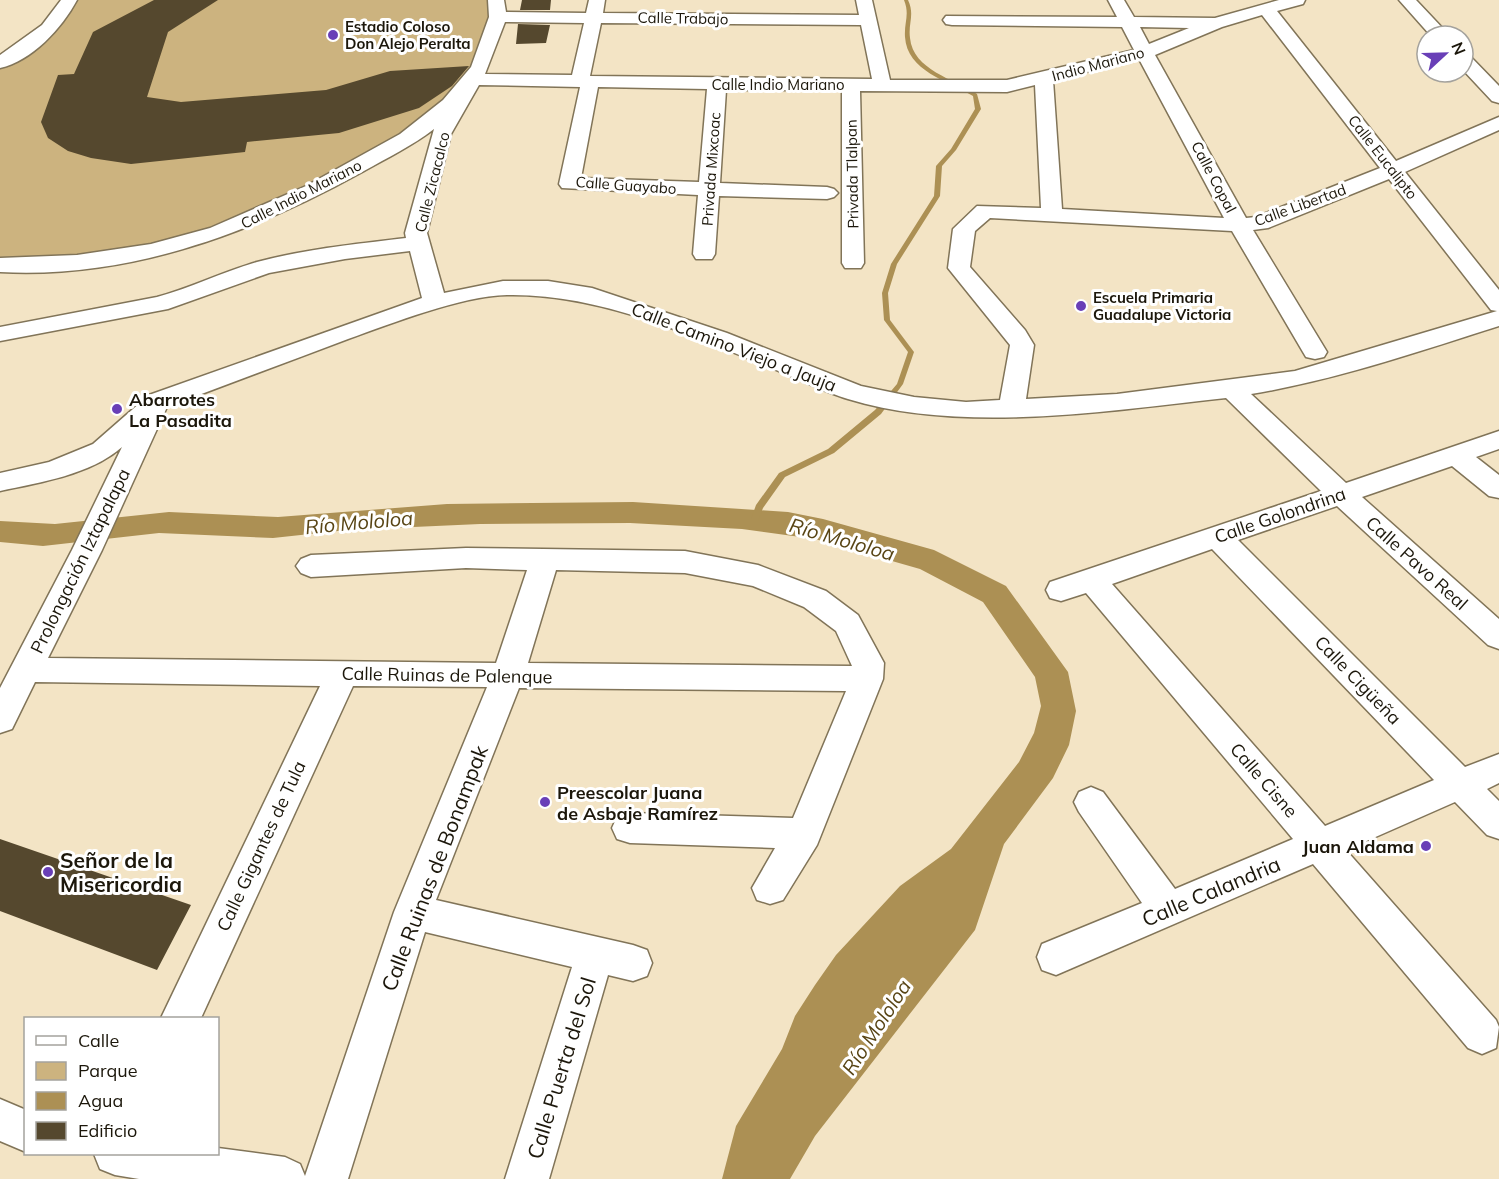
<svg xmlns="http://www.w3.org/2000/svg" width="1499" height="1179" font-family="Mulish,sans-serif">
	<rect width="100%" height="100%" fill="#f3e4c5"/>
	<path fill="#ccb37f" d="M 69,0 L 496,0 L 480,67 L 391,148 L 195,242 L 0,265 L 0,63 L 22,50 Z"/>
	<path fill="#ac9054" d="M 633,502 L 788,512 L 823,519 L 934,550 L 1006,586 L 1068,672 L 1076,711 L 1069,745 L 1053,778 L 1004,844 L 975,930 L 815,1136 L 790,1179 L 722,1179 L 736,1126 L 782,1049 L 795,1016 L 815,985 L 836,955 L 900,886 L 951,849 L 1019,762 L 1034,733 L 1041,706 L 1035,677 L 983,602 L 920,569 L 815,539 L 742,529 L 630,523 L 480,524 L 347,530 L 273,538 L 159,533 L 43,546 L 0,542 L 0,521 L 55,524 L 169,512 L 278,517 L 447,504 Z"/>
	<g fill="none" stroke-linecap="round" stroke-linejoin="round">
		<path fill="#ac9054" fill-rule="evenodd" d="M 904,0 L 908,0 C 915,15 908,23 910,38 C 913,70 954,79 977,94 L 981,109 L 956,150 L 942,166 L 940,196 L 897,264 L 888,293 L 890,320 L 914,352 L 903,384 L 881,414 L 834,453 L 785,477 L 763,508 L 758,521 L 752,521 L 751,519 L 756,505 L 779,473 L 828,449 L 875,410 L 897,384 L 908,352 L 884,320 L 882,293 L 891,264 L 934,196 L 936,166 L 951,149 L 975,109 L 973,96 C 948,81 907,71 905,37 C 904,22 910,15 904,0 Z"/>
	</g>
	<path fill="#55482e" d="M 154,0 L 218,0 L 168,32 L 147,97 L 181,102 L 326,90 L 390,71 L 469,66 L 452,86 L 419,108 L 339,133 L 247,142 L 245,152 L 131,164 L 91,158 L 68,151 L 48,138 L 41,122 L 58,75 L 74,74 L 93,32 Z
		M 522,0 L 551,0 L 550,10 L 520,10 Z
		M 518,24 L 550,25 L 546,43 L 516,44 Z
		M 0,839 L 191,905 L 157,970 L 0,911 Z"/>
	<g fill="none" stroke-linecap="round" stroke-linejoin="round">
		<defs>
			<path id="minor" d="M 61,0 L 77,0 C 62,28 32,61 0,68 L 0,55 L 42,25 Z
				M 488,0 L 504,0 L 506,12 L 586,13 L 589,0 L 605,0 L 603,13 L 859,15 L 856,0 L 872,0 L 890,80 L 1007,80 L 1134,50 L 1122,27 L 952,25 L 946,24 L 943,20 L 946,16 L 1117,17 L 1108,0 L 1124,0 L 1134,17 L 1215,18 L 1279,0 L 1305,0 L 1303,4 L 1277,11 L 1396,161 L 1499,117 L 1499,130 L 1405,172 L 1499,290 L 1499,326 C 1417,352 1336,380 1251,394 L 1346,483 L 1499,431 L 1499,449 L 1476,457 L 1499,475 L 1499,498 L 1489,496 L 1452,466 L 1362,497 L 1499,619 L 1499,649 L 1488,645 L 1337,506 L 1238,540 L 1465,767 L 1499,754 L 1499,783 L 1487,789 L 1499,801 L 1499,839 L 1487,835 L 1455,802 L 1346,850 L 1496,1020 L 1499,1027 L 1496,1048 L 1482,1054 L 1468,1048 L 1313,864 L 1056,975 L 1042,970 L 1037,957 L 1042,944 L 1142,903 L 1079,812 L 1074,802 L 1079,792 L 1091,787 L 1103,792 L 1175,889 L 1293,839 L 1086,593 L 1061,601 L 1050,598 L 1046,590 L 1050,582 L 1321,491 L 1226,398 C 1108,411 962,434 848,399 C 825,392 803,381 781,372 C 695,337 601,293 507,295 C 461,296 393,323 348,339 C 288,362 227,384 167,407 L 102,550 L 48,658 L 496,663 L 527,570 L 466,568 L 311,577 L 301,573 L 296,566 L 301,559 L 311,555 L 466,548 L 685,551 L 758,565 L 826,591 L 858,615 L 884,663 L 883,679 L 817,845 L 783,900 L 770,904 L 757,900 L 752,888 L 775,848 L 630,843 L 617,839 L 612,828 L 617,817 L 630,813 L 793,818 L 846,691 L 519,688 L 436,900 L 633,945 L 647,950 L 652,963 L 647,976 L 633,981 L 608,975 L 549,1179 L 505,1179 L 572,967 L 425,932 L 348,1179 L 139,1179 L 115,1175 L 100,1169 L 94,1154 L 218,1154 L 218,1148 L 285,1157 L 300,1164 L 305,1176 L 394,912 L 487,687 L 353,686 L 201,1018 L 161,1018 L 320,686 L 35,682 L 12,729 L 0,733 L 0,688 L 72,550 L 122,447 C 90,475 41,482 0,491 L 0,473 L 49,462 L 93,444 L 149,395 L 422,298 L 410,251 L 345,259 L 269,273 L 168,309 L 0,341 L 0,327 L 157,297 C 191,288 222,272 257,262 C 305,249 357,244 406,238 L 405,233 L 434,129 C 412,146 387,158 364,171 C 252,233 130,279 0,272 L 0,258 L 77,255 L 151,244 L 210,228 L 306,186 L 400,134 L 443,100 L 471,67 L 489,17 ZM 1262,15 L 1380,168 L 1256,217 L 1246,218 L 1155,55 L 1222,27 ZM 505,22 L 584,23 L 572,75 L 485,74 ZM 601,23 L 861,25 L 872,79 L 590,76 ZM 1140,27 L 1189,28 L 1149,44 ZM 1139,59 L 1224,218 L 1062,209 L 1053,80 ZM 479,85 L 580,87 L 559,184 L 562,188 L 698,195 L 693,254 L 696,259 L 712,259 L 715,254 L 719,196 L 827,199 L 834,197 L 838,193 L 834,189 L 827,187 L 720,183 L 726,90 L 842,90 L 842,263 L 845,268 L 861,268 L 864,263 L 860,91 L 1007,92 L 1035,85 L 1041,208 L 977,206 L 953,229 L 948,268 L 1010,345 L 1000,400 L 966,402 L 914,397 L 861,386 L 727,333 L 592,288 L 548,281 L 503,281 L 444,293 L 427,233 L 451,134 ZM 598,87 L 707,89 L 699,182 L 581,178 ZM 1389,179 L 1491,310 L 1497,311 L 1295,371 L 1117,394 L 1026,399 L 1034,345 L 1025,330 L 970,267 L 975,231 L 990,218 L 1232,231 L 1303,352 L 1306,357 L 1315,359 L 1324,357 L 1327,352 L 1253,230 L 1268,228 ZM 1212,549 L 1434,780 L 1325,826 L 1112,584 ZM 556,570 L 685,573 L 753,586 L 804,607 L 836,631 L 852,666 L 528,663 Z
				M 1399,0 L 1416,0 L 1450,36 L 1431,36 Z
				M 1463,54 L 1469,55 L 1499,86 L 1499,103 L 1492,101 L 1463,70 Z
				M 0,1099 L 26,1110 L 26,1152 L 0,1141 Z"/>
		</defs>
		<use href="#minor" stroke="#817458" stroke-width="3"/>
		<use href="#minor" fill="#fff" fill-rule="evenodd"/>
	</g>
	<g fill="#693fb7" stroke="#fff" stroke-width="2">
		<circle cx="333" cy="35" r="6"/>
		<circle cx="1081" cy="306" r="6"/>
		<circle cx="117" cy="409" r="6"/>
		<circle cx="545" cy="802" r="6"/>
		<circle cx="1426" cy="846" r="6"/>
		<circle cx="48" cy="872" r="6"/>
	</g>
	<g text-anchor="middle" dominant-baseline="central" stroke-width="6" stroke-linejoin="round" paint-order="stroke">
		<g font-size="15" fill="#1c170b" stroke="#fff">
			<text transform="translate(683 18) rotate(1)">Calle Trabajo</text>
			<text transform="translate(1098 64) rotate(-15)">Indio Mariano</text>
			<text x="778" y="84">Calle Indio Mariano</text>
			<text transform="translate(1383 157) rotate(52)">Calle Eucalipto</text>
			<text transform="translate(711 169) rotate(-86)">Privada Mixcoac</text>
			<text transform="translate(852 174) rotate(-91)">Privada Tlalpan</text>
			<text transform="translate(1214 177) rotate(62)">Calle Copal</text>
			<text transform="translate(432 182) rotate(-76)">Calle Zicacalco</text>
			<text transform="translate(626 185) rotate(4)">Calle Guayabo</text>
			<text transform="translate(301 194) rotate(-27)">Calle Indio Mariano</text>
			<text transform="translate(1300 205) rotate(-20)">Calle Libertad</text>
		</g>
		<g font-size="15" font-weight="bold" fill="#1c170b" stroke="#fff" text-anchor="start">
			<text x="345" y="26">Estadio Coloso<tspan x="345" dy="17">Don Alejo Peralta</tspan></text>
			<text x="1093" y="297">Escuela Primaria<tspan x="1093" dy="17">Guadalupe Victoria</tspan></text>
		</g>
		<g font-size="18" fill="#1c170b" stroke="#fff">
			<text transform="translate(734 347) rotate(21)">Calle Camino Viejo a Jauja</text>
			<text transform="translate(1280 515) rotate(-19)">Calle Golondrina</text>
			<text transform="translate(80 561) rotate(-64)">Prolongación Iztapalapa</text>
			<text transform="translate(1417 563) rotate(42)">Calle Pavo Real</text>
			<text transform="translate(447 675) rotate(1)">Calle Ruinas de Palenque</text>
			<text transform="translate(1358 680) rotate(46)">Calle Cigüeña</text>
			<text transform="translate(1264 780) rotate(49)">Calle Cisne</text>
			<text transform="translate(261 846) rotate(-65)">Calle Gigantes de Tula</text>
		</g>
		<g font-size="18" font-weight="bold" fill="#1c170b" stroke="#fff" text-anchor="start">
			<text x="129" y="399">Abarrotes<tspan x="129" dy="21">La Pasadita</tspan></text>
			<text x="557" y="792">Preescolar Juana<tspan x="557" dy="21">de Asbaje Ramírez</tspan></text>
			<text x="1414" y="846" text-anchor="end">Juan Aldama</text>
		</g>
		<g font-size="20" font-style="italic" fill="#584414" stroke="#fff">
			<text transform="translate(359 522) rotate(-5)">Río Mololoa</text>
			<text transform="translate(842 539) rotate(16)">Río Mololoa</text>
			<text transform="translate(876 1027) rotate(-57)">Río Mololoa</text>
		</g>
		<g font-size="21" font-weight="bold" fill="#1c170b" stroke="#fff" text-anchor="start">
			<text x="60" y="860">Señor de la<tspan x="60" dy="24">Misericordia</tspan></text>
		</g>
		<g font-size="21" fill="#1c170b" stroke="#fff">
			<text transform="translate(434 868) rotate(-69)">Calle Ruinas de Bonampak</text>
			<text transform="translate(1211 891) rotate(-23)">Calle Calandria</text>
			<text transform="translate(561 1068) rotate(-73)">Calle Puerta del Sol</text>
		</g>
	</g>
	<rect x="24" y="1017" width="195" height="138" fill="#ffffff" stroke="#a4a29d" stroke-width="1.5"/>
	<rect x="36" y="1036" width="30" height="9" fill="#ffffff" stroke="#a4a29d" stroke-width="1.5"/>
	<text x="78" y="1047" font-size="18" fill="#1c170b">Calle</text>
	<rect x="36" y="1062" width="30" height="18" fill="#ccb37f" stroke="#a4a29d" stroke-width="1.5"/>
	<text x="78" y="1077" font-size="18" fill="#1c170b">Parque</text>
	<rect x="36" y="1092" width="30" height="18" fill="#ac9054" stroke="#a4a29d" stroke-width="1.5"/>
	<text x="78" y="1107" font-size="18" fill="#1c170b">Agua</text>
	<rect x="36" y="1122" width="30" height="18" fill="#55482e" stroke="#a4a29d" stroke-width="1.5"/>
	<text x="78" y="1137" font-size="18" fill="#1c170b">Edificio</text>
	<g transform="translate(1445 54) rotate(68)"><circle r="28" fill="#ffffff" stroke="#a4a29d" stroke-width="1.5"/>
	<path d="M0-4.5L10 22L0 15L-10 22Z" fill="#693fb7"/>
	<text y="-9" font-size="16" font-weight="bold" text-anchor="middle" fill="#1c170b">N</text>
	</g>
</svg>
